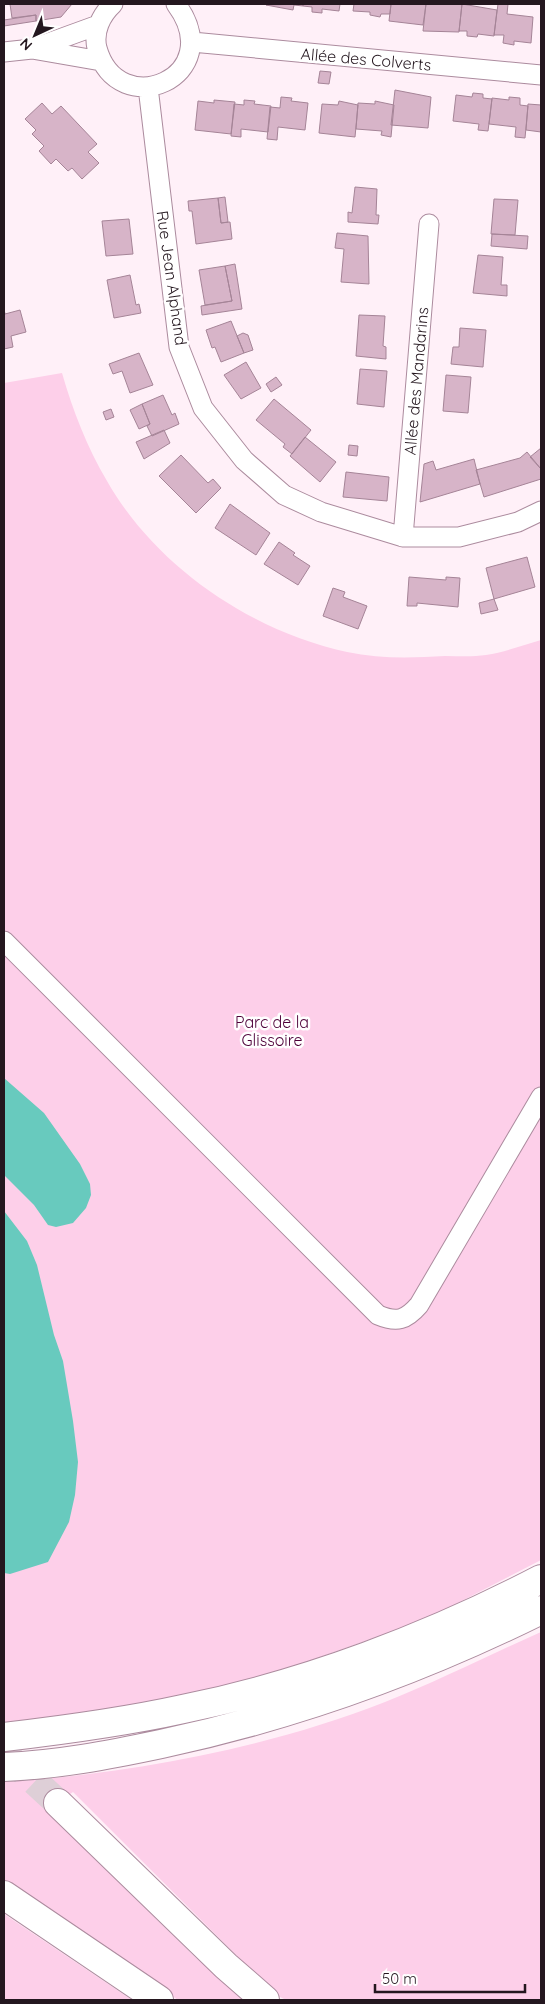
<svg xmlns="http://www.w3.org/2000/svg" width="545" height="2004" font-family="Quicksand,sans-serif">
	<rect width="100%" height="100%" fill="#fff0f8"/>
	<path fill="#fdcfe9" d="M 62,373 C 73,411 87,447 107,481 C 156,567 251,631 347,652 C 379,659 412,658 445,656 C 459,656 473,657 486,655 C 505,652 523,645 541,640 L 541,1560 L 427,1619 L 284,1670 L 165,1700 L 29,1722 L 4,1722 L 4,383 Z
		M 541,1632 L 541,2000 L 286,2000 L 276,1995 L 73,1792 L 46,1811 L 195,1957 L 244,2000 L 178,2000 L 4,1882 L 4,1782 C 129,1774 268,1748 385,1702 C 438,1681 489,1655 541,1632 Z
		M 4,1914 L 132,2000 L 4,1999 Z"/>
	<path fill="#68cabe" d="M 4,1078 L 44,1113 L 80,1164 L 90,1184 L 91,1195 L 86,1208 L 73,1223 L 56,1227 L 48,1225 L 34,1205 L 4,1175 Z
		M 4,1211 L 27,1241 L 37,1265 L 54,1335 L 63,1361 L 73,1421 L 78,1462 L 75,1495 L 69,1522 L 48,1562 L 10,1574 L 4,1573 Z"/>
	<path fill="#d7b4c8" stroke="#a58497" d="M 10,4 L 72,4 L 61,17 L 36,21 L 36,15 L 12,18 Z
		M 303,4 L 340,4 L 339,11 L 322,9 L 322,13 L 312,12 L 312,7 L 303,6 Z
		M 303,4 L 303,6 L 294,5 L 293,10 L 266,5 Z
		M 354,4 L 391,4 L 390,14 L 381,14 L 380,17 L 370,15 L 370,12 L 353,11 Z
		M 391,4 L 426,4 L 423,25 L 389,21 Z
		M 426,4 L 462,4 L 459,32 L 423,31 Z
		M 462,4 L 497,10 L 494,36 L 478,34 L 477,37 L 467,36 L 467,31 L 459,31 Z
		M 498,4 L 508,4 L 507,14 L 533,17 L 531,43 L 514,41 L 514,45 L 503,43 L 504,35 L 494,35 Z
		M 36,15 L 36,21 L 4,26 L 4,20 Z
		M 320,71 L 331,72 L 329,84 L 318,83 Z
		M 395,90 L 431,97 L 428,128 L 391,125 Z
		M 473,93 L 483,94 L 483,98 L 492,99 L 488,131 L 478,130 L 479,124 L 453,121 L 456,95 L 472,97 Z
		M 281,97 L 292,98 L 291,101 L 308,103 L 305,130 L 278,127 L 277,140 L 267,139 L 270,107 L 280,108 Z
		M 509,97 L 520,98 L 520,105 L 528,106 L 525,138 L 515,137 L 516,127 L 489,124 L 492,98 L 509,100 Z
		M 214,100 L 235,102 L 231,134 L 195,130 L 198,101 L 214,103 Z
		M 244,100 L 255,101 L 254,104 L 271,106 L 268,132 L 241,129 L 241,137 L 231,136 L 234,104 L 244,105 Z
		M 339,101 L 358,105 L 355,137 L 319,133 L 322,104 L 338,105 Z
		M 375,101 L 394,105 L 391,137 L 381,135 L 382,131 L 356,129 L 358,103 L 375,104 Z
		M 42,103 L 52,114 L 61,106 L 97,144 L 88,152 L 99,163 L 82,179 L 72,168 L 68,171 L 56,159 L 51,164 L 39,151 L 44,146 L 32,134 L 36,130 L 25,119 Z
		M 528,104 L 541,105 L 541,132 L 526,130 Z
		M 355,187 L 377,189 L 376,215 L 379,215 L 378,224 L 348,222 L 348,212 L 352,213 Z
		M 225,197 L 228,222 L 221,223 L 218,198 Z
		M 218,198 L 221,223 L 230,222 L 232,239 L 196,244 L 192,211 L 189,211 L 188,201 Z
		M 494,199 L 518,200 L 515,235 L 491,234 Z
		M 129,219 L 133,254 L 106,256 L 102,221 Z
		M 337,233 L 368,236 L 369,284 L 341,282 L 344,249 L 335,248 Z
		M 492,234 L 528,236 L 527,249 L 491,246 Z
		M 478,255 L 503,257 L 501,285 L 507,285 L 507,296 L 473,293 Z
		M 235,264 L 242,309 L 202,315 L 201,306 L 232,301 L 225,266 Z
		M 225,266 L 232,301 L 205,305 L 199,270 Z
		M 130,275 L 136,305 L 139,304 L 141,313 L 114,318 L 107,280 Z
		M 4,309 L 5,314 L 20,310 L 26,332 L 11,336 L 13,347 L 4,349 Z
		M 359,315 L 385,316 L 383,346 L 386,347 L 386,359 L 356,356 Z
		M 231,321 L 244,353 L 221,362 L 215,347 L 212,348 L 206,330 Z
		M 460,328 L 486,330 L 483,367 L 451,364 L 453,347 L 459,347 Z
		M 243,333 L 248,335 L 253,350 L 244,353 L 237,336 Z
		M 139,353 L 153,385 L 130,393 L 122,371 L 113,374 L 109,364 Z
		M 246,362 L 261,388 L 241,399 L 224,375 Z
		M 360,369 L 387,371 L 384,407 L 357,404 Z
		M 446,375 L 471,377 L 468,413 L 443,411 Z
		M 276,377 L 282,385 L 271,392 L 266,384 Z
		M 163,395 L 172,415 L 175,413 L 179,424 L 152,436 L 147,426 L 150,424 L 142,404 Z
		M 274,399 L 311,430 L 292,454 L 283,447 L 285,444 L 256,420 Z
		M 142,404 L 150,424 L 139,429 L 130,410 Z
		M 111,409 L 114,417 L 106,420 L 103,412 Z
		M 164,430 L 170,443 L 144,459 L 136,442 Z
		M 305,437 L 336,462 L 320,482 L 290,456 Z
		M 349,445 L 358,446 L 357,456 L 348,455 Z
		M 541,448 L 541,469 L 530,457 Z
		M 527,452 L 541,469 L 541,479 L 484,497 L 476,470 L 520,458 Z
		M 181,455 L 208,483 L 213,479 L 221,488 L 196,513 L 159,476 Z
		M 474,459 L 480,484 L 420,502 L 424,464 L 433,461 L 436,470 Z
		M 346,472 L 389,477 L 387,501 L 343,497 Z
		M 230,504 L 270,533 L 256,555 L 215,528 Z
		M 279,542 L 295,553 L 293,555 L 310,566 L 298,585 L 264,564 Z
		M 527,557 L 535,587 L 494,599 L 486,568 Z
		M 409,577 L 446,580 L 446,577 L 460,578 L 458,607 L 417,603 L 417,606 L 407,606 Z
		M 333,588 L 345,592 L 343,597 L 367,606 L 358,629 L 323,616 Z
		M 494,599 L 498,610 L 481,614 L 479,603 Z"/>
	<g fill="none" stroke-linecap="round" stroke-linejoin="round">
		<path stroke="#decfd7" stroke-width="28" stroke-dasharray="28 14" stroke-linecap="butt" d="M 4,1753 L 58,1803"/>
		<defs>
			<path id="street" d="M 113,4 C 101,15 93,32 97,48 C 118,124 230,77 176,4
				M 98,25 L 32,49 L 101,61
				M 192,42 L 541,75
				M 4,52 L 32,49
				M 148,87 L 179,347 L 203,408 L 244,460 L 284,495 L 321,512 L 403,537 L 459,537 L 518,522 L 541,511
				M 403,537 L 429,224
				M 4,941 L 378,1315 C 397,1323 406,1320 419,1305 L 541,1097"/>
			<path id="highway" d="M 4,1737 C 64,1730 124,1722 183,1709 C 306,1684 430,1637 541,1579
				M 4,1767 C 57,1765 109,1755 161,1744 C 293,1716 420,1670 541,1610
				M 58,1803 L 226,1966 L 265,2000
				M 4,1895 L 159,2000"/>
		</defs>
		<use href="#street" stroke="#ac8b9e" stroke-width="21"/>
		<use href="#highway" stroke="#ac8b9e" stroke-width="30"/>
		<use href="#street" stroke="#fff" stroke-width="19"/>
		<use href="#highway" stroke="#fff" stroke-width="28"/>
	</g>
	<g text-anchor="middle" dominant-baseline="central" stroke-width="5" stroke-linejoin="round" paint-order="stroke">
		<g font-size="16" fill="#24171f" stroke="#fff">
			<text transform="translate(366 59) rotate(5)">Allée des Colverts</text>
			<text transform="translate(172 278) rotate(82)">Rue Jean Alphand</text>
			<text transform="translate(416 381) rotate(-85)">Allée des Mandarins</text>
		</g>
		<g font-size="16" fill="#4e0039" stroke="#fff">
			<text x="272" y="1022">Parc de la<tspan x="272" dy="18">Glissoire</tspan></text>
		</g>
	</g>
	<rect width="545" height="2004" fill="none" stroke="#24171f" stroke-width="10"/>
	<g transform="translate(35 35) rotate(224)" stroke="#ffffff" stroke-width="4" paint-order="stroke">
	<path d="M0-4L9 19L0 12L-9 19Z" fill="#24171f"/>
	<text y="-8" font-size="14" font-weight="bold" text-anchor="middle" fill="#24171f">N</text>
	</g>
	<path d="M375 1984v8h150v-8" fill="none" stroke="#24171f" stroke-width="2.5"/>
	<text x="382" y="1984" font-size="15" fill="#24171f" stroke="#ffffff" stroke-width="4" paint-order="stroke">50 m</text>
</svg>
